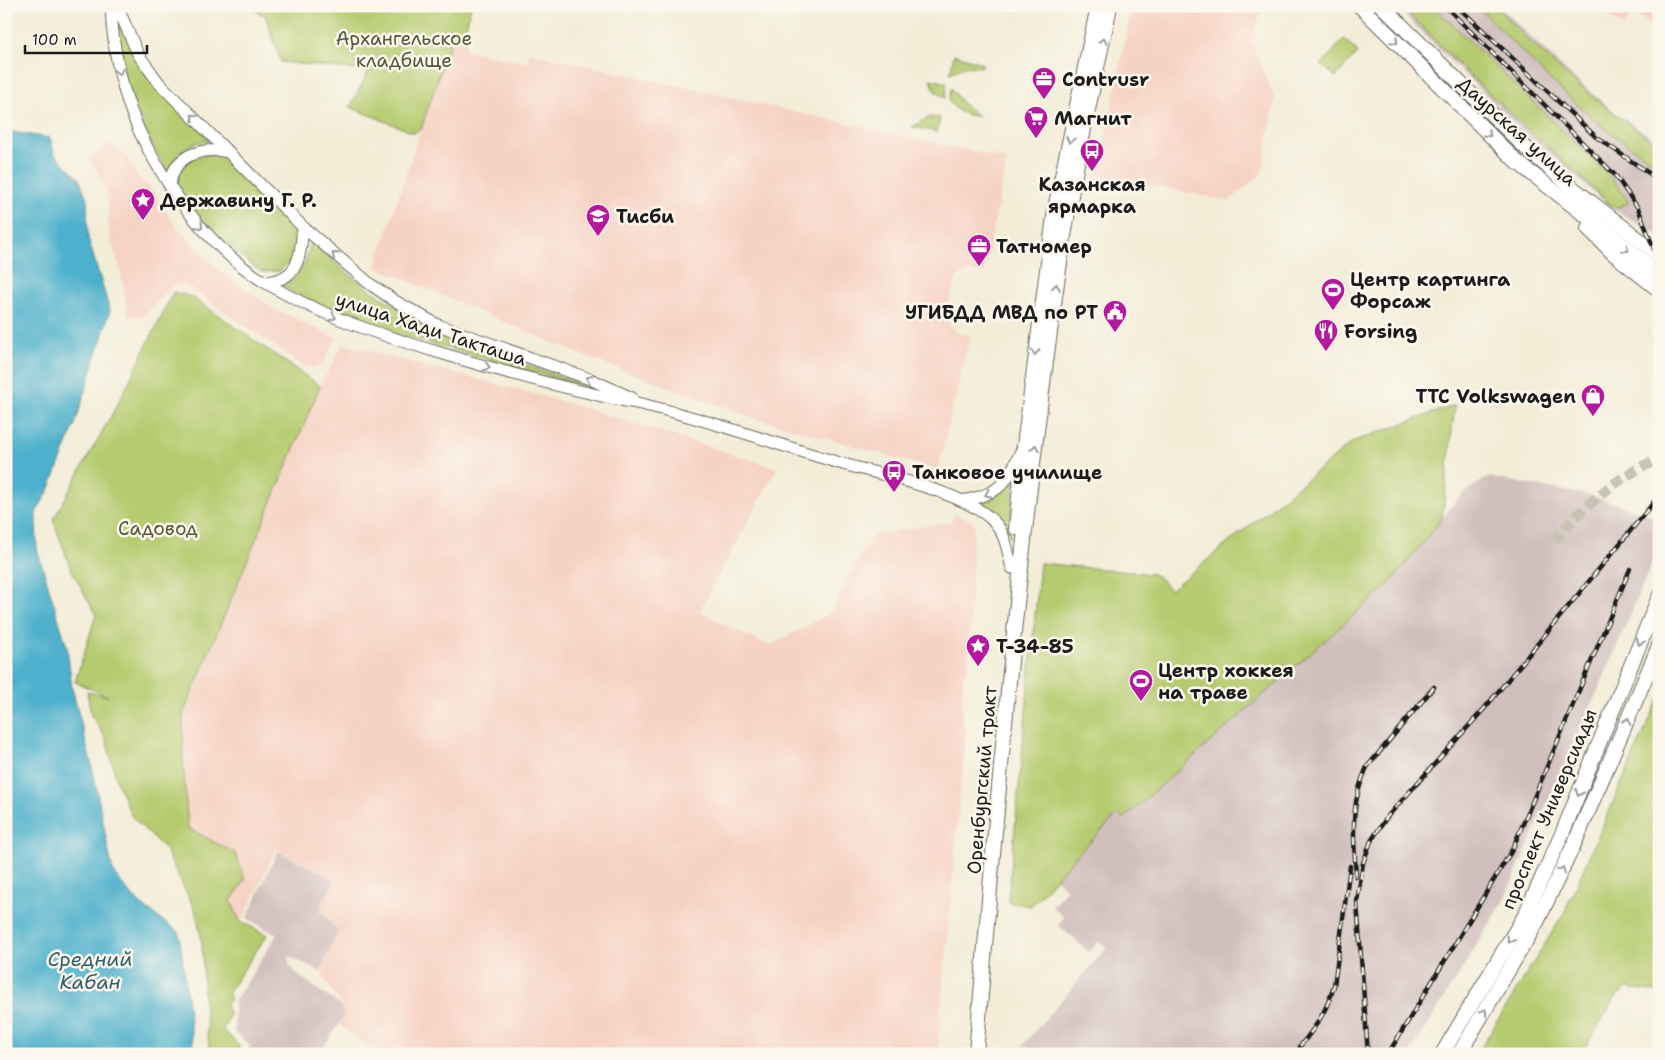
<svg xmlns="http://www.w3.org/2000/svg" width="1665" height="1060" font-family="'Shantell Sans',sans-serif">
	<rect width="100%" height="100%" fill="#fbf7ec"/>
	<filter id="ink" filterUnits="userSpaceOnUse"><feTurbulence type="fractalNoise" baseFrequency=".02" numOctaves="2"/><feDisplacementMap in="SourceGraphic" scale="10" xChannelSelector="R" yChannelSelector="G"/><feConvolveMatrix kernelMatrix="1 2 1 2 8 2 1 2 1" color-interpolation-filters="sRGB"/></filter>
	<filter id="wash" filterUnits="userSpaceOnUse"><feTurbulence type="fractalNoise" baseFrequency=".0096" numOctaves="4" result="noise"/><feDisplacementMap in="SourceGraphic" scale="20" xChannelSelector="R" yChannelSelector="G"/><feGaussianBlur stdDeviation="1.12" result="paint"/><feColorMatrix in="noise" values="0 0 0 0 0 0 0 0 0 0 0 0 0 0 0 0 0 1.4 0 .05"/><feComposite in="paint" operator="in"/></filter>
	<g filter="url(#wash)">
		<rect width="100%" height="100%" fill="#f3edd8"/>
		<path fill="#f6d2c3" d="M 1132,6 L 1250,6 L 1261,13 L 1251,41 L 1275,100 L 1262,174 L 1229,201 L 1098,175 Z
			M 1597,6 L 1654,6 L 1651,26 L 1634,12 L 1623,27 Z
			M 454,30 L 465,32 L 466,50 L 527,63 L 530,53 L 1007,159 L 984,274 L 968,271 L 956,278 L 946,314 L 950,326 L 958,333 L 970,336 L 938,470 L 752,417 L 589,358 L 375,267 Z
			M 109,144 L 124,153 L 141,181 L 149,186 L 172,221 L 205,257 L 231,279 L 273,308 L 336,338 L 321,366 L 307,368 L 183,283 L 174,285 L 142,317 L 128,316 L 121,270 L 109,235 L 107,192 L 95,167 L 87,159 Z
			M 343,344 L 568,403 L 777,468 L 699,612 L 770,646 L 830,613 L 873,534 L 950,522 L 955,514 L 974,522 L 968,672 L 963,675 L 962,728 L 966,729 L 937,1054 L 378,1054 L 339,1024 L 342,1007 L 320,972 L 338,932 L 320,909 L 335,880 L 276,849 L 244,918 L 202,923 L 162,720 L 185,714 L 320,386 Z"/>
		<path fill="#d1bfbd" d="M 1395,6 L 1499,6 L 1566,71 L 1617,114 L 1659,142 L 1659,235 L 1612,208 L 1520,129 Z
			M 1488,477 L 1593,496 L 1659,519 L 1659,546 L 1610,663 L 1503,902 L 1410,1054 L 1015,1054 L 1107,948 L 1099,941 L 1089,952 L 1058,925 L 1064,917 L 1052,907 L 1067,889 L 1056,879 L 1075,856 L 1118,814 L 1123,819 L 1391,581 L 1461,495 Z
			M 278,851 L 335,880 L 320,909 L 338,932 L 320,972 L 289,956 L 289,964 L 298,975 L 342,1007 L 343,1018 L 319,1054 L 243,1054 L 251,1046 L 234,1032 L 234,1002 L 277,935 L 247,918 Z"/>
		<path fill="#b6cb6f" stroke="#697446" d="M 244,6 L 471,6 L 465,32 L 454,31 L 421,129 L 414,133 L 350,107 L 369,71 L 281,62 L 265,15 Z
			M 1401,6 L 1433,6 L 1612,178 L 1629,203 L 1614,208 L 1473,79 Z
			M 1477,6 L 1496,6 C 1543,58 1601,106 1659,145 L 1659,166 L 1604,128 L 1547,77 Z
			M 116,16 L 120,27 L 210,141 C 188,141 173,154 168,175 L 145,132 L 125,80 Z
			M 1344,39 L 1358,52 L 1336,77 L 1321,65 Z
			M 954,54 L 983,64 L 981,67 L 967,66 L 950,73 Z
			M 930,79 L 947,83 L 945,98 L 935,91 Z
			M 951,88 L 962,103 L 978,116 C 966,116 955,111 949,101 Z
			M 930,117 L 940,118 L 937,132 L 912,127 Z
			M 223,153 L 295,224 L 299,232 L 294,259 L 279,271 L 261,272 C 244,259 181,207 178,188 C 176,175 183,166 190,157 Z
			M 311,241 C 401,329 510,359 626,398 C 568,382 510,365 451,349 C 393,333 329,317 278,283 C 299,284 308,257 311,241 Z
			M 173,292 L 192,297 L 320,386 L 183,715 L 183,765 L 188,828 L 235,853 L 245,880 L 231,901 L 240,921 L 267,935 L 227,994 L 231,997 L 225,1005 L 230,1014 L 223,1029 L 240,1047 L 233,1054 L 210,1054 L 204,1003 L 202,942 L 196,912 L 165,849 L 132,817 L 117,782 L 106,739 L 91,715 L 87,692 L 108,696 L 75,682 L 96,615 L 72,571 L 53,520 L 122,396 Z
			M 1455,405 L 1442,519 L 1392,581 L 1123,819 L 1118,814 L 1076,856 L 1031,906 L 1008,902 L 1040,563 L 1152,574 L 1159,577 L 1170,590 L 1354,441 Z
			M 1015,470 L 1010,537 L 999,519 L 974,502 C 1000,497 1002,491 1015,470 Z
			M 1659,698 L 1659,992 L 1626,988 L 1616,997 L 1581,1054 L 1477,1054 L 1564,913 Z"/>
		<path fill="#4db0cc" stroke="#346674" d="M 6,129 L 12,132 L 50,138 L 54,153 L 79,178 L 87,199 L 88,238 L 110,311 L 75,424 L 50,488 L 36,513 L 37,549 L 67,647 L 72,688 L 93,771 L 112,868 C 126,896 154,915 179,932 L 194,1054 L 6,1054 Z"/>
	</g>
	<g filter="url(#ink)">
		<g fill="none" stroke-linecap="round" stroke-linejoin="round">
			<path stroke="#c8c3b2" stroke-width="11" stroke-dasharray="11 5.5" stroke-linecap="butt" d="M 1554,541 C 1583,507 1617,476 1659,459"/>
			<defs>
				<path id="tertiary" d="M 111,6 C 113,62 128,117 157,165 C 184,211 220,255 266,283 C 319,315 378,334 437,352 C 490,368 544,383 598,395 C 615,400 632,401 649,406 C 714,421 778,445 843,464 C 882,475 971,493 997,525 C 1006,537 1008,553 1012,568
					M 117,6 L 138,54 L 159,83 L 303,227 L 370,284 L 395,301 L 438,325 L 590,379 L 632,398
					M 170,187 C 172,154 202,147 229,152
					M 264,282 C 300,280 300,256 303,227
					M 962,501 C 1002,494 1006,483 1022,449"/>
				<path id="primary" d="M 1360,6 L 1517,162 L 1659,273
					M 1382,6 L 1526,148 L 1569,185 L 1659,255
					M 1588,228 L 1614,254 L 1659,290
					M 1016,528 L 1024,446 L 1055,209 L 1098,6
					M 976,1054 C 998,787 1021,521 1061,256 C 1073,172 1093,89 1110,6
					M 1442,1054 L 1525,915 L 1562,834 L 1659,597
					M 1459,1054 L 1537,922 L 1576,840 L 1659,646"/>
			</defs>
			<use href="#tertiary" stroke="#67655e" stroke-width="13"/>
			<use href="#primary" stroke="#67655e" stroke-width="16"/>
			<use href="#tertiary" stroke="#fff" stroke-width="11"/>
			<use href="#primary" stroke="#fff" stroke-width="14"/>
			<defs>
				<path id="rail" d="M 1445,6 L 1615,175 L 1638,208 L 1659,262
					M 1457,6 L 1596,137 L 1659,180
					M 1356,877 C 1354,835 1349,806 1367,767 L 1434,687
					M 1300,1046 C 1316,1027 1327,1010 1334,986 L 1350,866
					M 1368,1054 L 1357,902 L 1363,863 L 1371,841 L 1387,817 L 1484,709 L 1659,496
					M 1388,1054 L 1512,850 L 1630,569"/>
			</defs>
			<use href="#rail" stroke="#1c1c1c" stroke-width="4.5"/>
			<use href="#rail" stroke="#fbf7ec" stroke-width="2.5" stroke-dasharray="8" stroke-linecap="butt"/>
		</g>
		<defs><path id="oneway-chevron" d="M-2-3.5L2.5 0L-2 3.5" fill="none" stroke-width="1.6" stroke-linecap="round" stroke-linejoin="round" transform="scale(1.25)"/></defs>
		<g stroke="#999">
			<use href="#oneway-chevron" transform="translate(1103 41) rotate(-78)"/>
			<use href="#oneway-chevron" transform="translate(1395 41) rotate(45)"/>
			<use href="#oneway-chevron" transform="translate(119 72) rotate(77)"/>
			<use href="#oneway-chevron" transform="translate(194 117) rotate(-135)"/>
			<use href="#oneway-chevron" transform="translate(1488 134) rotate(44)"/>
			<use href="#oneway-chevron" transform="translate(1070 140) rotate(102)"/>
			<use href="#oneway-chevron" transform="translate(200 226) rotate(48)"/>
			<use href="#oneway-chevron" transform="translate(1626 249) rotate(39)"/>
			<use href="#oneway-chevron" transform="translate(335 255) rotate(-139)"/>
			<use href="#oneway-chevron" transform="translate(1056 287) rotate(-82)"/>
			<use href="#oneway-chevron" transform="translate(333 317) rotate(22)"/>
			<use href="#oneway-chevron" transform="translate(1035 352) rotate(97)"/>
			<use href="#oneway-chevron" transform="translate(487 367) rotate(16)"/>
			<use href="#oneway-chevron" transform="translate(589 379) rotate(-158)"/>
			<use href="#oneway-chevron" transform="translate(1035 448) rotate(-84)"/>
			<use href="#oneway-chevron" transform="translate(988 494) rotate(156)"/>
			<use href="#oneway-chevron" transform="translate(1640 642) rotate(112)"/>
			<use href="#oneway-chevron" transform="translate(1627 721) rotate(-67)"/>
			<use href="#oneway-chevron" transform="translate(1579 793) rotate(112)"/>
			<use href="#oneway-chevron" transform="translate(1562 870) rotate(-64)"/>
			<use href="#oneway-chevron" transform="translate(1510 940) rotate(121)"/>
			<use href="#oneway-chevron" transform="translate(1484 1012) rotate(-59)"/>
		</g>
	</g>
	<defs>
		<symbol id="office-pin" viewBox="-11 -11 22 30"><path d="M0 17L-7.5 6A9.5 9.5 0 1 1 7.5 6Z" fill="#b5179e" stroke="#fbf7ec"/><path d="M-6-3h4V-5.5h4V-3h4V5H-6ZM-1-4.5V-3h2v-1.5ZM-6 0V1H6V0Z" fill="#fff"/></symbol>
		<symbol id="supermarket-pin" viewBox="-11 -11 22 30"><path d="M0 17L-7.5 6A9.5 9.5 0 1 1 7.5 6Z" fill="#b5179e" stroke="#fbf7ec"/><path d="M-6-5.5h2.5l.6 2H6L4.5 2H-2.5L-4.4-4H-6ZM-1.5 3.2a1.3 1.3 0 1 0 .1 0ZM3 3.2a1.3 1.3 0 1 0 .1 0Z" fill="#fff"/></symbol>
		<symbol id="bus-pin" viewBox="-11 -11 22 30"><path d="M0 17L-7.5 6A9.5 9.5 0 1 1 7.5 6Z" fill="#b5179e" stroke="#fbf7ec"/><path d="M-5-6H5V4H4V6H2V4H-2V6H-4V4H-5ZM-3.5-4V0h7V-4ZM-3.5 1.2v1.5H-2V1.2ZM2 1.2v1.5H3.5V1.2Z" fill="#fff"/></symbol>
		<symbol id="sight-pin" viewBox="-11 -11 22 30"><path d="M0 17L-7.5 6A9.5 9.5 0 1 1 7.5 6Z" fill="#b5179e" stroke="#fbf7ec"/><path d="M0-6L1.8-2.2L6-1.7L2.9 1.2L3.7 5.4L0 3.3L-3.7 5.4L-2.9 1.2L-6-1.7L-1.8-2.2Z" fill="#fff"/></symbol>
		<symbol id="university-pin" viewBox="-11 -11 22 30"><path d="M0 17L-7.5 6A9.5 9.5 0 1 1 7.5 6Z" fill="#b5179e" stroke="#fbf7ec"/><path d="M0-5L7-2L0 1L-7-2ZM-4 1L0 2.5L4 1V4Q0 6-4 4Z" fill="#fff"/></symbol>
		<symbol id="stadium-pin" viewBox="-11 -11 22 30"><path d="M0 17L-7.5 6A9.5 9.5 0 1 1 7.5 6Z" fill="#b5179e" stroke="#fbf7ec"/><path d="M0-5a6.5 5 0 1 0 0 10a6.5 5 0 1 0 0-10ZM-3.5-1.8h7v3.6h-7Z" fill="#fff"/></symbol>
		<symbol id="civic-pin" viewBox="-11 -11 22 30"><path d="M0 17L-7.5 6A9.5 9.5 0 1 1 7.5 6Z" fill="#b5179e" stroke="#fbf7ec"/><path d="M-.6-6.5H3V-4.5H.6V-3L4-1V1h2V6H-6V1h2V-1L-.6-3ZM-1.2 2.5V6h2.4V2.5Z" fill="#fff"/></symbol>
		<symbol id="restaurant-pin" viewBox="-11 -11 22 30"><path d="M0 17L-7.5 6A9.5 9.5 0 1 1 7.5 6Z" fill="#b5179e" stroke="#fbf7ec"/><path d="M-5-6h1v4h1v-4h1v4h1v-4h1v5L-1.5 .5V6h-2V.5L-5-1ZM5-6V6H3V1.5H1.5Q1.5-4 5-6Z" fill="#fff"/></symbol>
		<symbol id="shop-pin" viewBox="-11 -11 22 30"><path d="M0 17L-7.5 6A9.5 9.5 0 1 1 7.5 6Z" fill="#b5179e" stroke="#fbf7ec"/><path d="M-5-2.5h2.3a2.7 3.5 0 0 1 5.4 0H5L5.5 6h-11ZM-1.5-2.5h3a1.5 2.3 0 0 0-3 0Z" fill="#fff"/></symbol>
	</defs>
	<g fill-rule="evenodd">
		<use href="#office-pin" x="1030" y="65" width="28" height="38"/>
		<use href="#supermarket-pin" x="1022" y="104" width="28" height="38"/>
		<use href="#bus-pin" x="1078" y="137" width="28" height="38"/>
		<use href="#sight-pin" x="129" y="186" width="28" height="38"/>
		<use href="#university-pin" x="584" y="202" width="28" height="38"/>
		<use href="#office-pin" x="965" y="232" width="28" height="38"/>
		<use href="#stadium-pin" x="1319" y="276" width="28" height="38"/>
		<use href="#civic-pin" x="1101" y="298" width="28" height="38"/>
		<use href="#restaurant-pin" x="1312" y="317" width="28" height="38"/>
		<use href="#shop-pin" x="1579" y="382" width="28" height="38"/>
		<use href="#bus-pin" x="880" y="458" width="28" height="38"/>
		<use href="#sight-pin" x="964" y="632" width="28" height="38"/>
		<use href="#stadium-pin" x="1127" y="667" width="28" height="38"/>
	</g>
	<g text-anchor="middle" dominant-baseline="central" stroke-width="5" stroke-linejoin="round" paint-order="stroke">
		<g font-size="19" fill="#525939" stroke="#fbf7ec">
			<text x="404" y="38">Архангельское<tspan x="404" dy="22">кладбище</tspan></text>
			<text x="158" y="528">Садовод</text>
		</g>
		<g font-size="19" font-weight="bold" fill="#1c1c1c" stroke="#fbf7ec" text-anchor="start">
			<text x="1062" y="79">Contrusr</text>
			<text x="1054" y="118">Магнит</text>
			<text x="1092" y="184" text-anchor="middle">Казанская<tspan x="1092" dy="22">ярмарка</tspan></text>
			<text x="160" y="200">Державину Г. Р.</text>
			<text x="616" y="216">Тисби</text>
			<text x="996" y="246">Татномер</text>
			<text x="1350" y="279">Центр картинга<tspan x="1350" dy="22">Форсаж</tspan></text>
			<text x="1098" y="312" text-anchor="end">УГИБДД МВД по РТ</text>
			<text x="1344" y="331">Forsing</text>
			<text x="1576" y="396" text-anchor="end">ТТС Volkswagen</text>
			<text x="912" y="472">Танковое училище</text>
			<text x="996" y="646">T-34-85</text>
			<text x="1158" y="670">Центр хоккея<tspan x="1158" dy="22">на траве</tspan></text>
		</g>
		<g font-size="19" fill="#1c1c1c" stroke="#fbf7ec">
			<text transform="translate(1517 131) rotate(42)">Даурская улица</text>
			<text transform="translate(431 329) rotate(18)">улица Хади Такташа</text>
			<text transform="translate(982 780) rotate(-85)">Оренбургский тракт</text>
			<text transform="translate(1549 809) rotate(-67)">проспект Универсиады</text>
		</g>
		<g font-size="20" font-style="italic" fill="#325f6b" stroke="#fbf7ec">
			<text x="90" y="959">Средний<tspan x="90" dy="23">Кабан</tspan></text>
		</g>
	</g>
	<rect width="1665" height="1060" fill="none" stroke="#fbf7ec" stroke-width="25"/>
	<path d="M25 45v8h122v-8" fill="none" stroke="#1c1c1c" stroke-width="2.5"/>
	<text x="32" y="45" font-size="15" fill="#1c1c1c" stroke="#fbf7ec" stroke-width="4" paint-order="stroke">100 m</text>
</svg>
